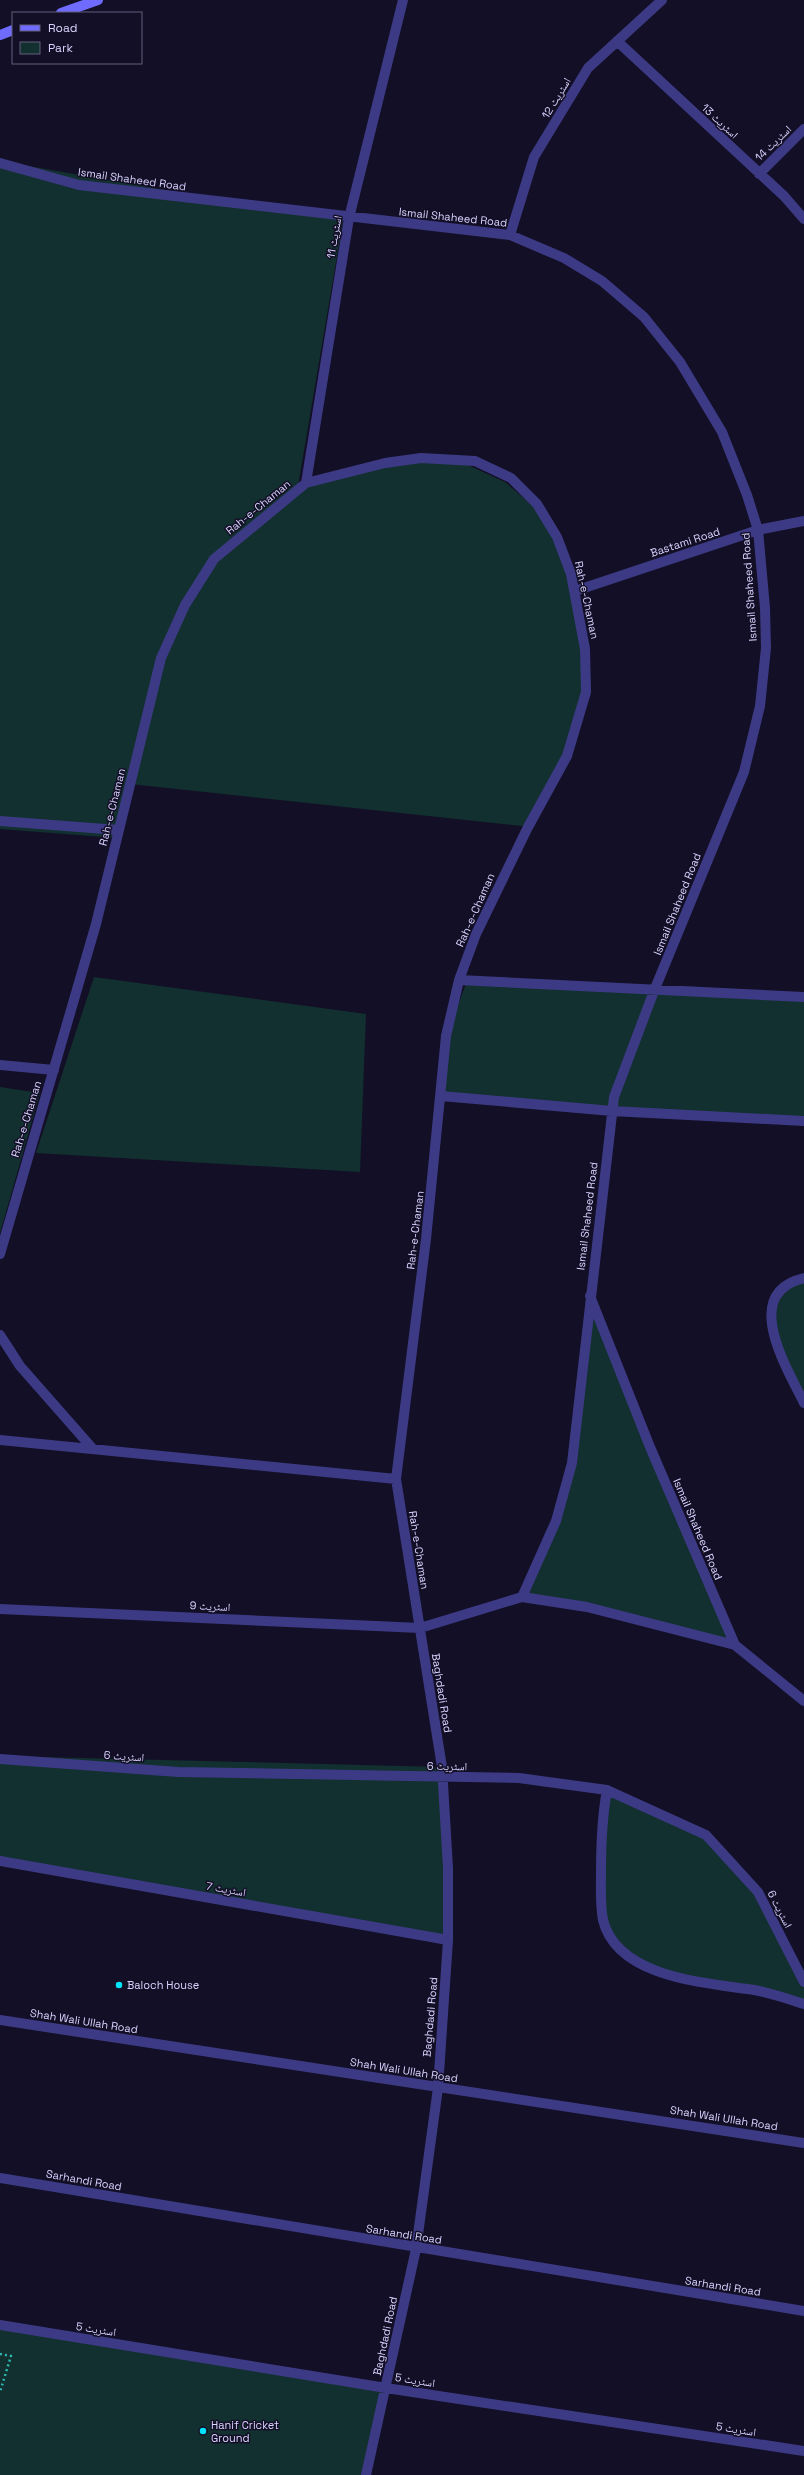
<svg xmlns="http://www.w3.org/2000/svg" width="804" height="2475" font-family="'Space Grotesk','Noto Naskh Arabic',sans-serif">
	<rect width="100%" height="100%" fill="#130f26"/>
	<path fill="#12302f" d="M 0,161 L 343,221 L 297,492 L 335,476 L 420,459 L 468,465 L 505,482 L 535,508 L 554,541 L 567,572 L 587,644 L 581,721 L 532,827 L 130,784 L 116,838 L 0,829 Z
		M 469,976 L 804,996 L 804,1121 L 441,1096 L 448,1031 Z
		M 94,977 L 366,1014 L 360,1172 L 36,1153 Z
		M 0,1087 L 40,1093 L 0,1233 Z
		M 804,1278 L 804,1403 L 774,1340 L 776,1295 Z
		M 590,1294 L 735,1645 L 660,1625 L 516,1599 L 537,1561 L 572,1463 Z
		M 0,1756 L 442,1767 L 448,1940 L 0,1861 Z
		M 607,1790 L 706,1835 L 758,1892 L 804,1982 L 804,2004 L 704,1984 L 633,1961 L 603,1921 Z
		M 0,2325 L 386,2388 L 363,2475 L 0,2475 Z"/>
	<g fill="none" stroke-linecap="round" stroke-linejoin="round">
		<path stroke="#2fb8b0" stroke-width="2.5" stroke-dasharray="2 3" stroke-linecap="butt" d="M 0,2354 L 11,2356 L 0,2392"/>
		<path stroke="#3d3a85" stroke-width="10" d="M 617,41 L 784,196 L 804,219
			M 0,163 L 79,185 L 510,235 L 564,258 L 602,281 L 644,317 L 680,362 L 722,432 L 747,495 L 758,530 L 765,608 L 766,648 L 760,706 L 744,772 L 654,991 L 614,1097 L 572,1463 L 556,1521 L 522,1597 L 420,1628 L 0,1609
			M 759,174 L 804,129
			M 510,235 L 534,157 L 588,68 L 662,0
			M 306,483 L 349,218 L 403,0
			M 575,591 L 758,530 L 804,521
			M 0,821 L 118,830
			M 459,980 L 804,997
			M 0,1065 L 54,1070
			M 441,1096 L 612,1111 L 804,1121
			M 0,1254 L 96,924 L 161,658 L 185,605 L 214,559 L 306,483 L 385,463 L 421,458 L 475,461 L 511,478 L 537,504 L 557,537 L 571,574 L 585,649 L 586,692 L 567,756 L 527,829 L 476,934 L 459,980 L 446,1036 L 426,1239 L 396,1479 L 442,1767 L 448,1868 L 448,1940 L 438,2088 L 416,2249 L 366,2475
			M 804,1278 C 740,1293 787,1368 804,1403
			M 590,1296 L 650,1447 L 735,1645
			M 0,1335 L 20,1366 L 93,1449
			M 0,1440 L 396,1479
			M 522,1597 L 587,1607 L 735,1645 L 804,1701
			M 0,1759 L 178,1772 L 519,1778 L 607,1790 L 706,1835 L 758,1892 L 804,1982
			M 607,1790 C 602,1817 601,1843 601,1872 C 601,1887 600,1905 603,1920 C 617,1978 707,1983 754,1990 C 771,1993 788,1999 804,2004
			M 0,1861 L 448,1940
			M 0,2178 L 804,2311
			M 0,2325 L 386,2388 L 804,2451"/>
		<path stroke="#3d3a85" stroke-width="10" d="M 0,2020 L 804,2143"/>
		<path stroke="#6f6bff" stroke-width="10" d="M 61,13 L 98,0
			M 0,35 L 13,30"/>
	</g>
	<g fill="#00e5ff" stroke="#130f26" stroke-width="1.5">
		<circle cx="119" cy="1985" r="4"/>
		<circle cx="203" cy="2431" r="4"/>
	</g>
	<g text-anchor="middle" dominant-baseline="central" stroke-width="3" stroke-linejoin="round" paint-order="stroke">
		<g font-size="11" fill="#d9d4ff" stroke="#130f26">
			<text transform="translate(556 98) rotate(-59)">اسٹریٹ 12</text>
			<text transform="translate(720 121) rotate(43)">اسٹریٹ 13</text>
			<text transform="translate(773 143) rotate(-44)">اسٹریٹ 14</text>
			<text transform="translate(132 179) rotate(8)">Ismail Shaheed Road</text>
			<text transform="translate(453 217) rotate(6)">Ismail Shaheed Road</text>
			<text transform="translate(334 237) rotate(-80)">اسٹریٹ 11</text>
			<text transform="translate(258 507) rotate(-39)">Rah-e-Chaman</text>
			<text transform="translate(685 542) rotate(-18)">Bastami Road</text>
			<text transform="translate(749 587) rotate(-94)">Ismail Shaheed Road</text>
			<text transform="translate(587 600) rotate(78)">Rah-e-Chaman</text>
			<text transform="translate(112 807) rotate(-76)">Rah-e-Chaman</text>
			<text transform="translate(677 904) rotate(-68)">Ismail Shaheed Road</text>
			<text transform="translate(475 910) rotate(-66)">Rah-e-Chaman</text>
			<text transform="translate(26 1119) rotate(-73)">Rah-e-Chaman</text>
			<text transform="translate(587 1216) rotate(-83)">Ismail Shaheed Road</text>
			<text transform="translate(415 1230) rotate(-83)">Rah-e-Chaman</text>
			<text transform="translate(698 1529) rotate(67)">Ismail Shaheed Road</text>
			<text transform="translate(419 1550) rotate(81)">Rah-e-Chaman</text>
			<text transform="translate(210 1606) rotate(3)">اسٹریٹ 9</text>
			<text transform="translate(442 1693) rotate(81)">Baghdadi Road</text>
			<text transform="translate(124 1756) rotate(4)">اسٹریٹ 6</text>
			<text transform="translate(447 1766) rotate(1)">اسٹریٹ 6</text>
			<text transform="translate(226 1889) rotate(10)">اسٹریٹ 7</text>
			<text transform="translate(780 1909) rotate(63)">اسٹریٹ 6</text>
			<text transform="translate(430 2017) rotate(-85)">Baghdadi Road</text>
			<text transform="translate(84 2021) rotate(9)">Shah Wali Ullah Road</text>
			<text transform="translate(404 2070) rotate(9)">Shah Wali Ullah Road</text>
			<text transform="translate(724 2118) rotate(9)">Shah Wali Ullah Road</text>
			<text transform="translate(84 2180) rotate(10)">Sarhandi Road</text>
			<text transform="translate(404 2234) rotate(9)">Sarhandi Road</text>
			<text transform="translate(723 2286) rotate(9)">Sarhandi Road</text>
			<text transform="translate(96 2329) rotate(9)">اسٹریٹ 5</text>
			<text transform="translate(385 2336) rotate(-78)">Baghdadi Road</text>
			<text transform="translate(415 2380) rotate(9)">اسٹریٹ 5</text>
			<text transform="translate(736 2429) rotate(9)">اسٹریٹ 5</text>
		</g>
		<g font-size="11" fill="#d9d4ff" stroke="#130f26" text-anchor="start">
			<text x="127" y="1985">Baloch House</text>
			<text x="211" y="2425">Hanif Cricket<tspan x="211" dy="13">Ground</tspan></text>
		</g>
	</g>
	<rect x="12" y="12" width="130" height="52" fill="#130f26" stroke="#625e7d"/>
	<rect x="20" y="25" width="20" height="6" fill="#6f6bff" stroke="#625e7d"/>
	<text x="48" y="32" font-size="12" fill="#d9d4ff">Road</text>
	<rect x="20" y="42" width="20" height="12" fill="#12302f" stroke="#625e7d"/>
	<text x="48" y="52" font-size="12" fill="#d9d4ff">Park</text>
</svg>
